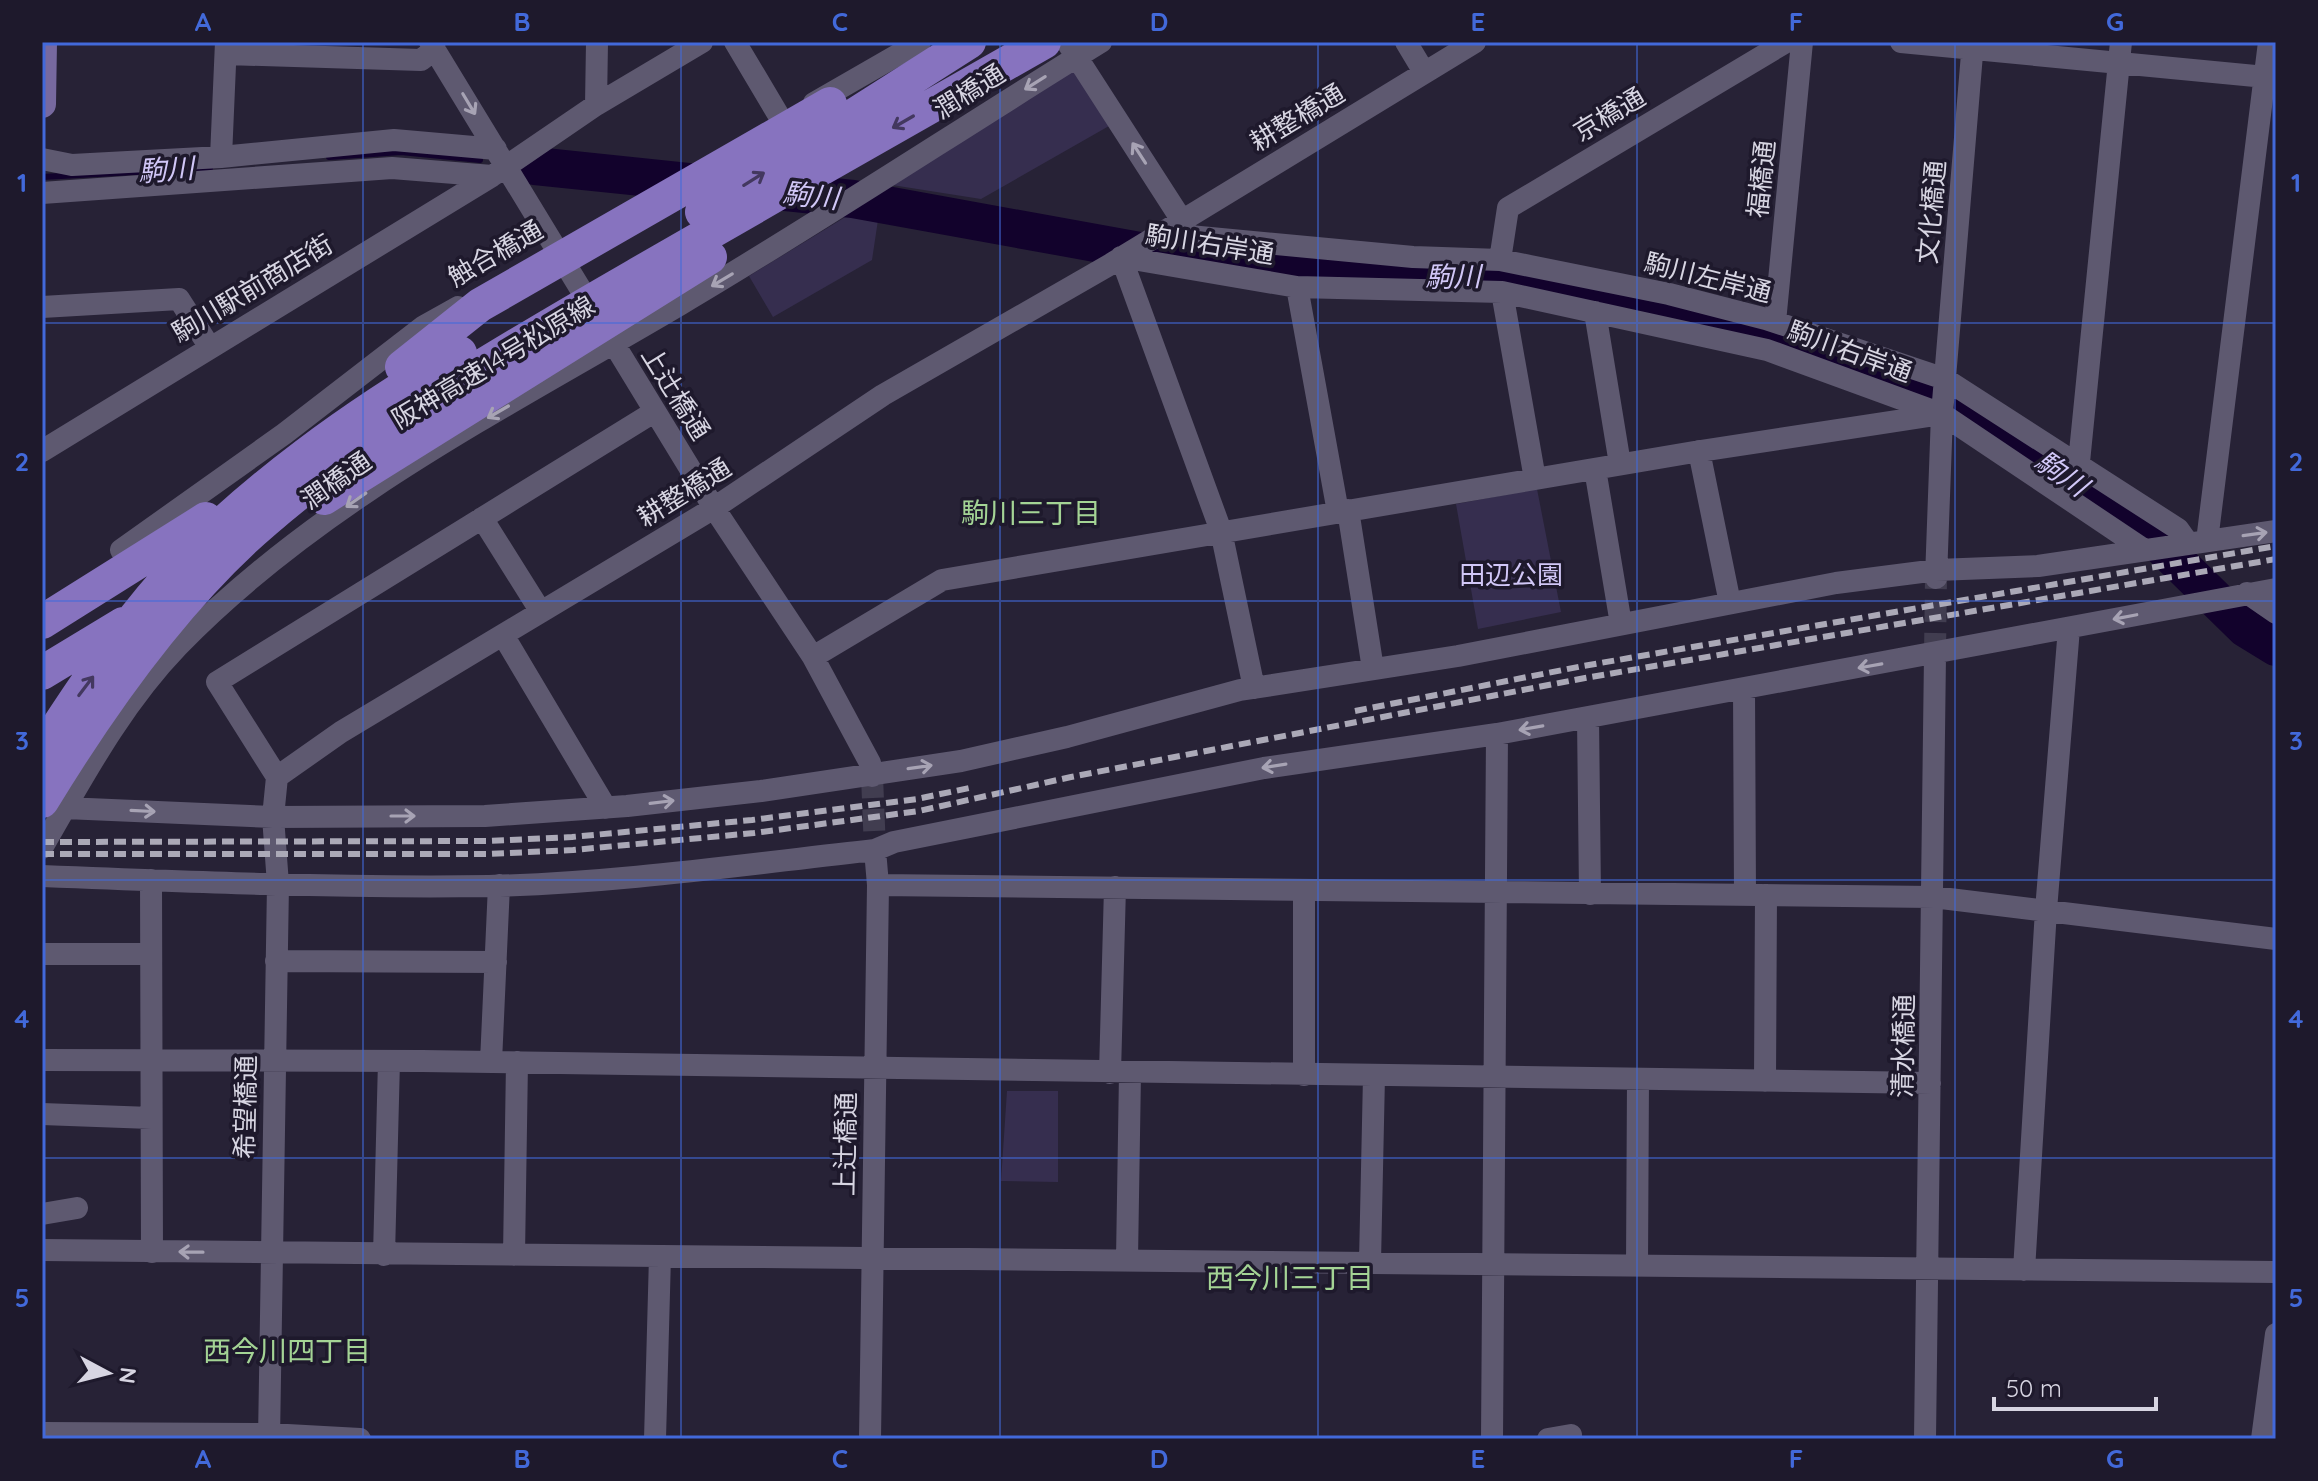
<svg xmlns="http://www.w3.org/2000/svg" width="2318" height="1481" font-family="Quicksand,'Noto Sans JP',sans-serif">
	<rect width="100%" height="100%" fill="#272236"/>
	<path fill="#362e4f" d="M 1073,69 L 1109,126 L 981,199 L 892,185 Z
		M 847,216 L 878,220 L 872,260 L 773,317 L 749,276 Z
		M 1537,489 L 1561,612 L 1478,629 L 1456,504 Z
		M 1007,1091 L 1058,1091 L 1058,1182 L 1001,1181 Z"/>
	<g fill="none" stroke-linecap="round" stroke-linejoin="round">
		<path stroke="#12022c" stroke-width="6" d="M 329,157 L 401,152 L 480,160
			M 42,177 L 210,168"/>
		<path stroke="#12022c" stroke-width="38" d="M 535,166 L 853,199 L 1156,254 L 1402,277 L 1502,275 L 1766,335 L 1921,392 L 1964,410 L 2016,441 L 2066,480 L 2146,531 L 2245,628 L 2276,647"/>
		<path stroke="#413d50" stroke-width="22" stroke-dasharray="22 11" stroke-linecap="butt" d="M 1935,655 L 1936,578
			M 872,776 L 875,850"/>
		<path stroke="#5e5970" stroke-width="22" d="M 430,42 L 714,508 L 813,657 L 870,763 L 872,776
			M 735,42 L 782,121
			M 1067,42 L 1181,219
			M 1406,42 L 1424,72
			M 1901,42 L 2276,78
			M 226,54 L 421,60 L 435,49
			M 814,103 L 920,42
			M 596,105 L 597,42
			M 221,157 L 226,42
			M 42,159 L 72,165 L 221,157 L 394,140 L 496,149
			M 42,193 L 392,168 L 492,176
			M 1158,233 L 1413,257 L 1500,260 L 1669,294 L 1766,319 L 1945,379 L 2178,529 L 2188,543
			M 1121,257 L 1297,287 L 1502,292 L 1767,350 L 1942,414 L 2143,549
			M 1121,257 L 1221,531 L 1254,688
			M 1500,260 L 1508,208 L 1786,42
			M 1297,287 L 1338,512
			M 1502,292 L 1535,479
			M 42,307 L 179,299 L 209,346
			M 1595,312 L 1620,464
			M 1775,322 L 1802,42
			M 42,451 L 492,176 L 596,105 L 702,42
			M 1699,451 L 1730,603
			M 2079,462 L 2121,42
			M 1595,469 L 1621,624
			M 1348,510 L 1373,669
			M 482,518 L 541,612
			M 2207,541 L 2269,42
			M 121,550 L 284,434 L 424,326 L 458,307
			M 1936,578 L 1942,414 L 1973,42
			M 2247,593 L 2276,613
			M 503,635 L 606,808
			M 813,657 L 942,580 L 1694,452 L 1942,414
			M 1744,689 L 1745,895
			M 1588,718 L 1590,894
			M 277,777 L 341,732 L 714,508 L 883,395 L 1111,264 L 1475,42
			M 277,777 L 217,682 L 654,412
			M 65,808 L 273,817 L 485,816 L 627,806 L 761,791 L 961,761 L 1067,737 L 1240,690 L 1458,656 L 1836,583 L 1937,570 L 2038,566 L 2276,531
			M 42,848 C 83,777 121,705 178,646 C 320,500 507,407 681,304 C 823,220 960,129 1101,42
			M 42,876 C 191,882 340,888 489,886 C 618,883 747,864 875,850 L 894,842 L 1264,768 L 1497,734 L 2276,589
			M 151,880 L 152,1252
			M 878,885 L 1933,897 L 2276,939
			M 42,954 L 151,954
			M 276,961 L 496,962
			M 42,1060 L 422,1061 L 1930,1083
			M 491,1062 L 499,885
			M 1110,1073 L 1115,887
			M 1304,1075 L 1304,890
			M 1765,1081 L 1766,895
			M 42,1114 L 151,1118
			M 42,1214 L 77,1208
			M 42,1250 L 2276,1272
			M 384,1255 L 389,1061
			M 514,1255 L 517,1062
			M 1127,1259 L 1130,1073
			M 1370,1262 L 1374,1076
			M 1637,1265 L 1638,1079
			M 2024,1270 L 2046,910 L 2069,628
			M 42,1433 L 269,1434 L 360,1439
			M 269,1439 L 278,884 L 273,817 L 277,777
			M 655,1439 L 660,1256
			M 870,1439 L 878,885 L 875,850
			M 1492,1439 L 1497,734
			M 1548,1439 L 1571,1435
			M 1925,1439 L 1935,655
			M 2262,1439 L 2276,1334"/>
		<path stroke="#77699f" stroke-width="28" d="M 42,104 L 43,42"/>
		<path stroke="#8773bf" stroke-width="34" d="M 702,212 L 969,42
			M 402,367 L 480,305 L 830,104
			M 324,498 L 710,257
			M 42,622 L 206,519
			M 42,673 L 123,624
			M 42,751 C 80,692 121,631 167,579 C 247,491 357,413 460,353
			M 42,801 C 101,704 178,595 265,521 C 379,423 508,349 638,274 C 773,196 908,119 1044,42"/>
		<path stroke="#aba9b7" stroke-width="6" stroke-dasharray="12 6" stroke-linecap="butt" d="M 1355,711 L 1583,666 L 2276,546
			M 42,842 L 488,841 L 572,837 L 752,820 L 917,799 L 974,787
			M 42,854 L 488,854 L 573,850 L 754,833 L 919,811 L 1071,777 L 1585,678 L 2276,559"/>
	</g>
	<defs><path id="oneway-shaft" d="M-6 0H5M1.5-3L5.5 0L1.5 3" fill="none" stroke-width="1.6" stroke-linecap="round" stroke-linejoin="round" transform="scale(2)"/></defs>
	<g stroke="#a7a3b4">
		<use href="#oneway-shaft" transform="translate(1035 83) rotate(148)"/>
		<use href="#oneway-shaft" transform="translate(469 104) rotate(59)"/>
		<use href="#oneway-shaft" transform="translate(1139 153) rotate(-123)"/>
		<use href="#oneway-shaft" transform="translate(722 280) rotate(149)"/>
		<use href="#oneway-shaft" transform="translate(498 412) rotate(150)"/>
		<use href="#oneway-shaft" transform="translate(356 500) rotate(145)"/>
		<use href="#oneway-shaft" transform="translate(2255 534) rotate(-8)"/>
		<use href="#oneway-shaft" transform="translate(2125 617) rotate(169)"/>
		<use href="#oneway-shaft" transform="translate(1870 666) rotate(170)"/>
		<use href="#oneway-shaft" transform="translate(1531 728) rotate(170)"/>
		<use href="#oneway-shaft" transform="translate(1274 766) rotate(171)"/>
		<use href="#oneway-shaft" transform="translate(920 767) rotate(-8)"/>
		<use href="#oneway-shaft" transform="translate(662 802) rotate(-7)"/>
		<use href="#oneway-shaft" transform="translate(143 811) rotate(3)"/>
		<use href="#oneway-shaft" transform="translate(403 816)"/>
		<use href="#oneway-shaft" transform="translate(191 1252) rotate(-179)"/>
	</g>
	<g stroke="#43385f">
		<use href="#oneway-shaft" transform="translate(903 122) rotate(150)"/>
		<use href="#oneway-shaft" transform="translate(754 179) rotate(-32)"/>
		<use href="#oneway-shaft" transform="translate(86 686) rotate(-53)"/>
	</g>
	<path fill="none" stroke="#4269da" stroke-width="2" stroke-opacity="0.55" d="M 363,42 L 363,1439M 681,42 L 681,1439M 1000,42 L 1000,1439M 1318,42 L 1318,1439M 1637,42 L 1637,1439M 1955,42 L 1955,1439M 42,323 L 2276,323M 42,601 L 2276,601M 42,880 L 2276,880M 42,1158 L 2276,1158"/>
	<g text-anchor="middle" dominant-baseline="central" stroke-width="7" stroke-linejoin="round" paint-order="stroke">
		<g font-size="26" fill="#d7d5e2" stroke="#1e192c">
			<text transform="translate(969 91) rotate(-32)">潤橋通</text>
			<text transform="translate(1609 114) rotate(-31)">京橋通</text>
			<text transform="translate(1297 117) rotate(-31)">耕整橋通</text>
			<text transform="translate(1761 179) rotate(-84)">福橋通</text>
			<text transform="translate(1931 212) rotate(-85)">文化橋通</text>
			<text transform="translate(1210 244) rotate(9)">駒川右岸通</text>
			<text transform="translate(495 253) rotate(-30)">触合橋通</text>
			<text transform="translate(1708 277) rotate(14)">駒川左岸通</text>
			<text transform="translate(252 288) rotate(-31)">駒川駅前商店街</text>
			<text transform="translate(1850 351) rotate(20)">駒川右岸通</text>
			<text transform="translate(493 362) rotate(-31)">阪神高速14号松原線</text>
			<text transform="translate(676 393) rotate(58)">上辻橋通</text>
			<text transform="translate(336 480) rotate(-35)">潤橋通</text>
			<text transform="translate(684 492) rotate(-32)">耕整橋通</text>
			<text transform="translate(1903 1046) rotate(-89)">清水橋通</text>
			<text transform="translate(245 1107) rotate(-89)">希望橋通</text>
			<text transform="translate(845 1144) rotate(-89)">上辻橋通</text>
		</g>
		<g font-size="26" fill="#d1c7f7" stroke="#1e192c">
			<text x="1511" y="574">田辺公園</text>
		</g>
		<g font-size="28" font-style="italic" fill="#d1c7f7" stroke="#1e192c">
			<text transform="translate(166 169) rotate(-4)">駒川</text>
			<text transform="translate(811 195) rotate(6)">駒川</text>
			<text transform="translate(1453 276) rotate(-1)">駒川</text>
			<text transform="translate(2062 473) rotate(35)">駒川</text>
		</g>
		<g font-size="28" fill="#a4d495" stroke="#1e192c">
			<text x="1031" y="512">駒川三丁目</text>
			<text x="1290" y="1277">西今川三丁目</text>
			<text x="287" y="1350">西今川四丁目</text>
		</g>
	</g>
	<rect width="2318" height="1481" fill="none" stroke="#1e192c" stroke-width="88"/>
	<g transform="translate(108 1373) rotate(97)" stroke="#1e192c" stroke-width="6" paint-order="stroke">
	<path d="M0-6L14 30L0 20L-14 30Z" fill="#d7d5e2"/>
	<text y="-12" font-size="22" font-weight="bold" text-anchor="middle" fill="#d7d5e2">N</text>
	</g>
	<path d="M1994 1397v12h162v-12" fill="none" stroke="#d7d5e2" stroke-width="4"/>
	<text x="2006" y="1397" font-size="24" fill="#d7d5e2" stroke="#1e192c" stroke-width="6" paint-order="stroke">50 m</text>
	<rect x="44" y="44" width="2230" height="1393" fill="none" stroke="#4269da" stroke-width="3"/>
	<g font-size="26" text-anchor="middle" font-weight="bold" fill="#4269da">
		<text x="203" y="31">A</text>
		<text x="522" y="31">B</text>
		<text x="840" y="31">C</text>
		<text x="1159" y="31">D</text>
		<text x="1478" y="31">E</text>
		<text x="1796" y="31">F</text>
		<text x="2115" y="31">G</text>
		<text x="22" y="192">1</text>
		<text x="2296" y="192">1</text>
		<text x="22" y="471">2</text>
		<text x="2296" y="471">2</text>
		<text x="22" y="750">3</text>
		<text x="2296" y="750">3</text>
		<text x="22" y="1028">4</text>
		<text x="2296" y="1028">4</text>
		<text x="22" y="1307">5</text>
		<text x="2296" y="1307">5</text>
		<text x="203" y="1468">A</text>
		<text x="522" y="1468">B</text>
		<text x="840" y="1468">C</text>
		<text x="1159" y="1468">D</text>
		<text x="1478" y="1468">E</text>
		<text x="1796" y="1468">F</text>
		<text x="2115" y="1468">G</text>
	</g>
</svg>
